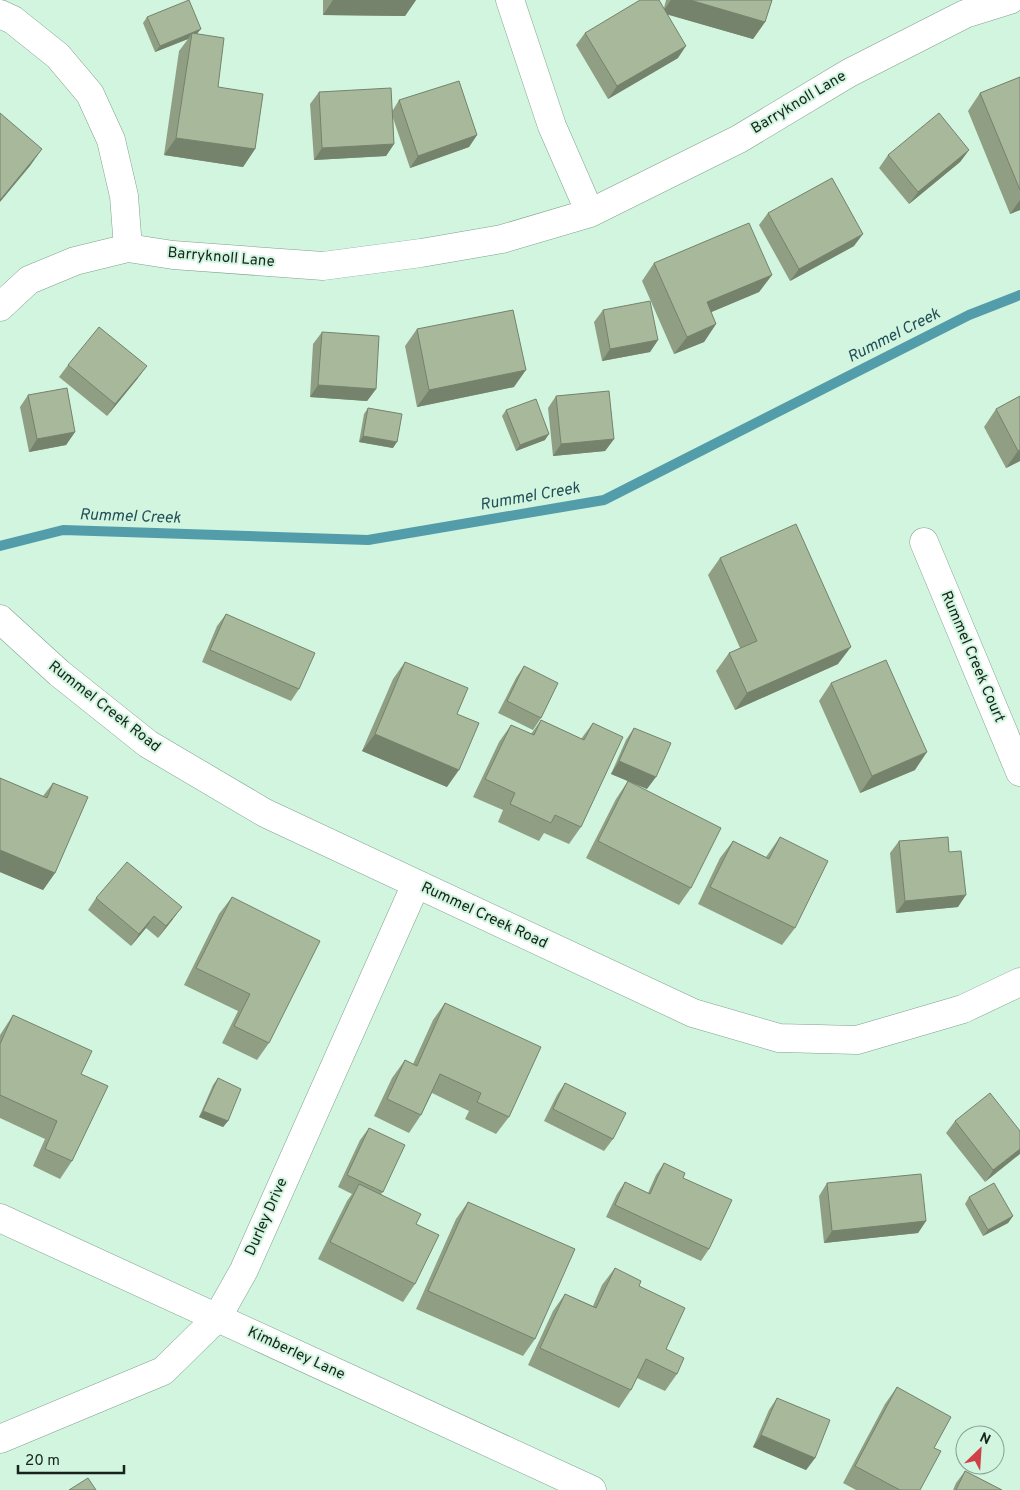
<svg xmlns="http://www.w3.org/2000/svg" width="1020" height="1490" font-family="Overpass,sans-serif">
	<rect width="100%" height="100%" fill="#d1f5df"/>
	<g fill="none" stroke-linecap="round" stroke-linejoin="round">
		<path stroke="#539ca9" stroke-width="10" d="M 0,546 L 63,530 L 368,540 L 604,500 L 969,315 L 1020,295"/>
		<defs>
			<path id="minor" d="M 510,0 L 552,126 L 590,213
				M 0,14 L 13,20 L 58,56 L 90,94 L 111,140 L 124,196 L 128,248
				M 0,307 L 29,280 L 75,261 L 128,248 L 173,255 L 323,266 L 421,253 L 502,239 L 590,213 L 739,139 L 849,73 L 965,14 L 1010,0
				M 924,542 L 1020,772
				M 0,619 L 59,673 L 148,744 L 265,813 L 693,1013 L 779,1038 L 857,1040 L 963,1009 L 1020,982
				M 0,1218 L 592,1490
				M 0,1439 L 163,1371 L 217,1318 L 244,1270 L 416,884"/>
		</defs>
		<use href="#minor" stroke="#80a18e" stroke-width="29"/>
		<use href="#minor" stroke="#fff" stroke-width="28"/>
	</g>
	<path fill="#909f84" d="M 323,0 L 416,0 L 405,16 L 323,15 Z
		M 666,0 L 772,0 L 765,22 L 753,39 L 667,14 L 678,58 L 608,99 L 576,45 L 585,33 L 664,8 Z
		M 147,17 L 197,34 L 218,87 L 255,149 L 243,167 L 164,155 L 179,51 L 188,39 L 155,52 L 143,23 Z
		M 1020,77 L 1020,210 L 1010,214 L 968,111 L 980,93 Z
		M 319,92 L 393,110 L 399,100 L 477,135 L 469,147 L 410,168 L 393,118 L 394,144 L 386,156 L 314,160 L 310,104 Z
		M 969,150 L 960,162 L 909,204 L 879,168 L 888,155 Z
		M 768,213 L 854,246 L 790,281 L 759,225 Z
		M 654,263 L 772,275 L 759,292 L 711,312 L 716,324 L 704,342 L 674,354 L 642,281 Z
		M 603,310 L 658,340 L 650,352 L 602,361 L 594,322 Z
		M 417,329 L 514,387 L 417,407 L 405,346 Z
		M 322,332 L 376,389 L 367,401 L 310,397 L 313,344 Z
		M 68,365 L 138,378 L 107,416 L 59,377 Z
		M 28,395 L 75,432 L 66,445 L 29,452 L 20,407 Z
		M 556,396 L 614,439 L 605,451 L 553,456 L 548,408 Z
		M 1020,396 L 1020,461 L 1006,468 L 984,427 L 996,409 Z
		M 368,408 L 393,448 L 359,442 L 364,414 Z
		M 506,410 L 545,440 L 516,451 L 502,416 Z
		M 720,558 L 838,664 L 735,710 L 716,671 L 729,653 L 740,648 L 708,575 Z
		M 226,614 L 299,689 L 291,701 L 202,662 L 217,626 Z
		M 405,662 L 457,714 L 447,787 L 362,751 L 393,679 Z
		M 524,666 L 541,718 L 533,730 L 498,713 L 516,678 Z
		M 831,683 L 915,770 L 860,793 L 819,701 Z
		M 541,720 L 581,739 L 593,723 L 581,827 L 569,844 L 544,833 L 539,841 L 498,822 L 503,810 L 473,797 L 499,742 L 511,725 L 531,734 Z
		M 634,728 L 647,789 L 611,774 L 626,740 Z
		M 0,778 L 43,796 L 53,783 L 55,873 L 43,890 L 0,872 Z
		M 628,781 L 691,888 L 679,905 L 586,858 L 616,799 Z
		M 780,837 L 795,928 L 782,945 L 698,904 L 720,858 L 733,841 L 766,857 Z
		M 899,841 L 949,852 L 958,907 L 896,913 L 890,853 Z
		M 232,897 L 269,1043 L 257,1060 L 222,1043 L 238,1011 L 184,985 L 219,914 Z
		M 96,898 L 173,919 L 158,938 L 146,928 L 131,946 L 88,910 Z
		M 445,1003 L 509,1117 L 496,1134 L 465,1119 L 469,1111 L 432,1093 L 421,1115 L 409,1133 L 374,1116 L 392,1078 L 405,1060 L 413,1064 L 433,1020 Z
		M 13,1015 L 81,1074 L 72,1161 L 60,1179 L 33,1166 L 45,1139 L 0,1118 L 0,1035 Z
		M 218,1078 L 228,1121 L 223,1127 L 199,1117 L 213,1085 Z
		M 565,1083 L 613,1139 L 604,1151 L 544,1121 L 557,1095 Z
		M 955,1121 L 1020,1131 L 985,1182 L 946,1133 Z
		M 369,1128 L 383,1192 L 381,1194 L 416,1224 L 415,1284 L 403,1302 L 318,1259 L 347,1201 L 352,1194 L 338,1187 L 360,1140 Z
		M 664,1163 L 683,1178 L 709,1249 L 701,1261 L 606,1217 L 617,1194 L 625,1182 L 648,1193 L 656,1175 Z
		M 827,1183 L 926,1221 L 918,1233 L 824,1243 L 819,1196 Z
		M 969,1197 L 1013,1216 L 1008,1223 L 983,1236 L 965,1204 Z
		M 468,1202 L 535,1339 L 523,1356 L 416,1309 L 456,1219 Z
		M 615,1268 L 639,1286 L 677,1374 L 665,1391 L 637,1378 L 631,1390 L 619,1408 L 528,1365 L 553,1311 L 565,1294 L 593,1306 L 602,1285 Z
		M 897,1387 L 934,1448 L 920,1490 L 856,1490 L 843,1483 L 885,1404 Z
		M 777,1398 L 815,1458 L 806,1470 L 753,1447 L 769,1410 Z
		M 965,1471 L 1002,1490 L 953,1490 L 956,1483 Z"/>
	<path fill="#75826c" d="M 333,0 L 416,0 L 405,16 L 323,15 Z
		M 671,0 L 690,0 L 765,22 L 753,39 L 662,13 Z
		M 201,29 L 196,35 L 192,33 L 188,39 L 155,52 L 160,46 Z
		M 686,46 L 678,58 L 608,99 L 617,86 Z
		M 477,135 L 469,147 L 410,168 L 418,156 Z
		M 176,138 L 255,149 L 243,167 L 164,155 Z
		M 394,144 L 386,156 L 314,160 L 322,148 Z
		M 42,149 L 30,166 L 0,202 L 0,200 Z
		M 969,150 L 960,162 L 909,204 L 918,192 Z
		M 1020,200 L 1020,210 L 1010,214 Z
		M 863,234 L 854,246 L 790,281 L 799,269 Z
		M 772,275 L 759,292 L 695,319 L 707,302 Z
		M 716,324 L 704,342 L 674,354 L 687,337 Z
		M 658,340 L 650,352 L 602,361 L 610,349 Z
		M 147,366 L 138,378 L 107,416 L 115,404 Z
		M 526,370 L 514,387 L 417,407 L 429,390 Z
		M 318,385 L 376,389 L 367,401 L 310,397 Z
		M 75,432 L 66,445 L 29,452 L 37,439 Z
		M 549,434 L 545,440 L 516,451 L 520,445 Z
		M 363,436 L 397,442 L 393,448 L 359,442 Z
		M 614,439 L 605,451 L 553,456 L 561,444 Z
		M 1020,450 L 1020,461 L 1006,468 L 1018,451 Z
		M 851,647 L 838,664 L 735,710 L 747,693 Z
		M 375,734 L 459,770 L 447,787 L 362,751 Z
		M 927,752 L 915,770 L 860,793 L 872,776 Z
		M 619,761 L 656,777 L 647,789 L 611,774 Z
		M 0,850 L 55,873 L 43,890 L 0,872 Z
		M 966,895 L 958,907 L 896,913 L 905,901 Z
		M 182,907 L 173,919 L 158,938 L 166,926 Z
		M 154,916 L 146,928 L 131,946 L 139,934 Z
		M 203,1111 L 228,1121 L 223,1127 L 199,1117 Z
		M 1020,1149 L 1020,1154 L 985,1182 L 993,1170 Z
		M 1013,1216 L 1008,1223 L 983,1236 L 988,1230 Z
		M 926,1221 L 918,1233 L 824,1243 L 832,1231 Z
		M 761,1435 L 815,1458 L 806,1470 L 753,1447 Z"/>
	<path fill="#a7b99a" stroke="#75826c" d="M 189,0 L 201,29 L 160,46 L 147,17 Z
		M 640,0 L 659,0 L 686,46 L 617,86 L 585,33 Z
		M 690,0 L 772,0 L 765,22 Z
		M 192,33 L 224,38 L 218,87 L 263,94 L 255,149 L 176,138 Z
		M 1020,77 L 1020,190 L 980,93 Z
		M 459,81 L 477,135 L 418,156 L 399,100 Z
		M 391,88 L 394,144 L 322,148 L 319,92 Z
		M 0,113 L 42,149 L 0,200 Z
		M 939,113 L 969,150 L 918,192 L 888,155 Z
		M 832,178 L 863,234 L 799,269 L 768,213 Z
		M 749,223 L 772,275 L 707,302 L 716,324 L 687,337 L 654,263 Z
		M 650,301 L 658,340 L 610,349 L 603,310 Z
		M 513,310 L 526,370 L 429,390 L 417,329 Z
		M 99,327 L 147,366 L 115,404 L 68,365 Z
		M 322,332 L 379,336 L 376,389 L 318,385 Z
		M 67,388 L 75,432 L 37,439 L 28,395 Z
		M 609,391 L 614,439 L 561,444 L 556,396 Z
		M 1020,396 L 1020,450 L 1018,451 L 996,409 Z
		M 536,399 L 549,434 L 520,445 L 506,410 Z
		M 368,408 L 402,414 L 397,442 L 363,436 Z
		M 796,524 L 851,647 L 747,693 L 729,653 L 757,641 L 720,558 Z
		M 226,614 L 315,653 L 299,689 L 210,650 Z
		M 886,660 L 927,752 L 872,776 L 831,683 Z
		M 405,662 L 468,688 L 457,714 L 479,723 L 459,770 L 375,734 Z
		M 524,666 L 558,683 L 541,718 L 507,701 Z
		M 541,720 L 584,740 L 593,723 L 623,737 L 581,827 L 555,815 L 551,823 L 510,804 L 515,793 L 485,779 L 511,725 L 534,735 Z
		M 634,728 L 671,743 L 656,777 L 619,761 Z
		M 0,778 L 47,798 L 53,783 L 88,797 L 55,873 L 0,850 Z
		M 628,781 L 721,828 L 691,888 L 598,841 Z
		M 780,837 L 828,861 L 795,928 L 710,887 L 733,841 L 769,859 Z
		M 948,837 L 949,852 L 961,851 L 966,895 L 905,901 L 899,841 Z
		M 127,862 L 182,907 L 166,926 L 154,916 L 139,934 L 96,898 Z
		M 232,897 L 320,941 L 269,1043 L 234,1026 L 250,994 L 196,968 Z
		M 445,1003 L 541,1047 L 509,1117 L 477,1102 L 481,1093 L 440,1074 L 421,1115 L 387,1099 L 405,1060 L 417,1066 Z
		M 13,1015 L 92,1051 L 81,1074 L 108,1086 L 72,1161 L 45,1149 L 57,1121 L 0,1095 L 0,1044 Z
		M 218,1078 L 241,1089 L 228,1121 L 203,1111 Z
		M 565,1083 L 626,1113 L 613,1139 L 553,1109 Z
		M 990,1093 L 1020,1131 L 1020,1149 L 993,1170 L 955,1121 Z
		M 369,1128 L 405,1145 L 383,1192 L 347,1175 Z
		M 664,1163 L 685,1173 L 683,1178 L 732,1200 L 709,1249 L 615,1205 L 625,1182 L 650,1194 Z
		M 921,1174 L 926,1221 L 832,1231 L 827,1183 Z
		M 994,1183 L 1013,1216 L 988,1230 L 969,1197 Z
		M 359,1184 L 421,1214 L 416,1224 L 439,1235 L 415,1284 L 330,1242 Z
		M 468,1202 L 575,1249 L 535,1339 L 428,1291 Z
		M 615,1268 L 641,1281 L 639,1286 L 685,1308 L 666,1349 L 684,1358 L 677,1374 L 646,1359 L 631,1390 L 540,1348 L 565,1294 L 596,1308 Z
		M 897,1387 L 951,1417 L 934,1448 L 941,1451 L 920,1490 L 900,1490 L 855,1466 Z
		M 777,1398 L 830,1420 L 815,1458 L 761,1435 Z
		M 965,1471 L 1002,1490 L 956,1490 Z
		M 88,1478 L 96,1490 L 69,1490 Z"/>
	<g text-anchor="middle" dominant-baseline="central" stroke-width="4" stroke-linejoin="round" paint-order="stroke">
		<g font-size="15" fill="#16241c" stroke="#d1f5df">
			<text transform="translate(799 103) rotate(-31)">Barryknoll Lane</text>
			<text transform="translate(221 258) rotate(5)">Barryknoll Lane</text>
			<text transform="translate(972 657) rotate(67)">Rummel Creek Court</text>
			<text transform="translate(104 707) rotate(38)">Rummel Creek Road</text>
			<text transform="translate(484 916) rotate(25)">Rummel Creek Road</text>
			<text transform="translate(267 1217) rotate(-66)">Durley Drive</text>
			<text transform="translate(296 1354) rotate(25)">Kimberley Lane</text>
		</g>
		<g font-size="16" font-style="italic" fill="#244f59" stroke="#d1f5df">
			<text transform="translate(894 336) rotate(-27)">Rummel Creek</text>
			<text transform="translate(530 497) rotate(-10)">Rummel Creek</text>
			<text transform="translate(130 517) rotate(2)">Rummel Creek</text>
		</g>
	</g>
	<g transform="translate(980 1450) rotate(25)"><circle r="24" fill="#d1f5df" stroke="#86a191"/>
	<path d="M0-4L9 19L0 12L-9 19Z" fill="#d04049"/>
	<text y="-8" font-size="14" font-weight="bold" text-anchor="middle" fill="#16241c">N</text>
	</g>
	<path d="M18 1465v8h106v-8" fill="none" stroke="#16241c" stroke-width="2.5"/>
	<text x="25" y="1465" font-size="15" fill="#16241c" stroke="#d1f5df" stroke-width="4" paint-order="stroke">20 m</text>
</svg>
